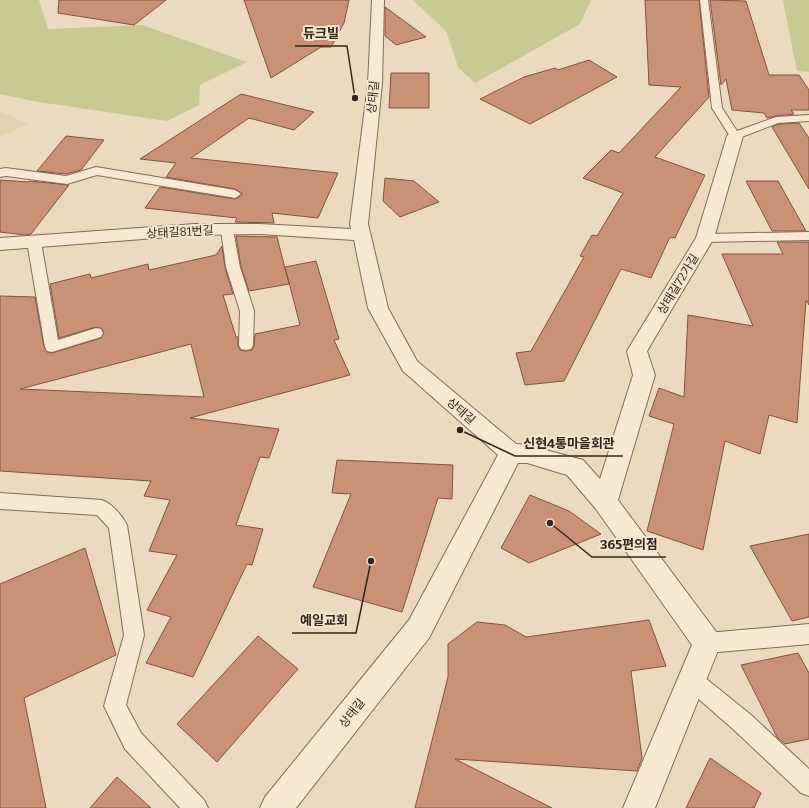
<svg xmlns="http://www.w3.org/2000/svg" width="809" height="808" font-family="Bitter,'Noto Sans KR',serif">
	<rect width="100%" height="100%" fill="#ecdabf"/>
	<path fill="#e1d4ad" d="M 0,111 L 29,124 L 0,137 Z"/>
	<path fill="#c8c994" d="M 0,0 L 39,0 L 48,29 L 142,25 L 247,62 L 200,85 L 199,105 L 167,121 L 32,101 L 0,94 Z
		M 413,0 L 591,0 L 580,24 L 475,83 L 458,67 L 446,31 Z
		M 783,0 L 809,0 L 809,72 L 797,71 Z"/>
	<path fill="#c99176" stroke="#82533f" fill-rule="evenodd" d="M 59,0 L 166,0 L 134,25 L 58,13 Z
		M 244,0 L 349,0 L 344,23 L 331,47 L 321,47 L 271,78 Z
		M 645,0 L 699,0 L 709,97 L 655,157 L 705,175 L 675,238 L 670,237 L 651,278 L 621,269 L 564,381 L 525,385 L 516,353 L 531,351 L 584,257 L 580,256 L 592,235 L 597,236 L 623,193 L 583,178 L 611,150 L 619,153 L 681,87 L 649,85 Z
		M 710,0 L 746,1 L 769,75 L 799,75 L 809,90 L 809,110 L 791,110 L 794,114 L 776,116 L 767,118 L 764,113 L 732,110 L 726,79 L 721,85 Z
		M 385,7 L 426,37 L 396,45 L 385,36 Z
		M 589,60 L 617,77 L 530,124 L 480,99 L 524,77 L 555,68 L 558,70 Z
		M 391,73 L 429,73 L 429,108 L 389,108 Z
		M 241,94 L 314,112 L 294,130 L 249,118 L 191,158 L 338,173 L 318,218 L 272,213 L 274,223 L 235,222 L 237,218 L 145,208 L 160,187 L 235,199 L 242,195 L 242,193 L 235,189 L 166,177 L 176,163 L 140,159 Z
		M 799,123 L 809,138 L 809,189 L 772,127 L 778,124 Z
		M 66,136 L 104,140 L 81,170 L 66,174 L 37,171 Z
		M 385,178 L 414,181 L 439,202 L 400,217 L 383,201 Z
		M 0,180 L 28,182 L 29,181 L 69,185 L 31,234 L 25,235 L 0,232 Z
		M 746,181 L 778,181 L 806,231 L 772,231 Z
		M 236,236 L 277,237 L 289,284 L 249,291 L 241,267 Z
		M 777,242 L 809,242 L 809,305 L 806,300 L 797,423 L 769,415 L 760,454 L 725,441 L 703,550 L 647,531 L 674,424 L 649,416 L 659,388 L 684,397 L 688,315 L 753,326 L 722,254 L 783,254 Z
		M 222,246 L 225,267 L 233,294 L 223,295 L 236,337 L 238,337 L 238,345 L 240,350 L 246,351 L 252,350 L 254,345 L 255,334 L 300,325 L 285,267 L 316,261 L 339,339 L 334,340 L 350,375 L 190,418 L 279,429 L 269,458 L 260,457 L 236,525 L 263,529 L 252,565 L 247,564 L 193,677 L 146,663 L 171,617 L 147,610 L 177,555 L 149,551 L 170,500 L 144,496 L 151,481 L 0,471 L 0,296 L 35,297 L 44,347 L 47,352 L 52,353 L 101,338 L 104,332 L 101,328 L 96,327 L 59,338 L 50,284 L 90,274 L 91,278 L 148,264 L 149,270 L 216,255 ZM 191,344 L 204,397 L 20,389 Z
		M 337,460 L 453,465 L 452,499 L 438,498 L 402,612 L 313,587 L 351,494 L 332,493 Z
		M 530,495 L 569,511 L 601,534 L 529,563 L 501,548 Z
		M 809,534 L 809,617 L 792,621 L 750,546 Z
		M 85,548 L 116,655 L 24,698 L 46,808 L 0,808 L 0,584 Z
		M 649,620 L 666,666 L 631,671 L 642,758 L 637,771 L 455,759 L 552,808 L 415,808 L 448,677 L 448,644 L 477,622 L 505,625 L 526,637 Z
		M 258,636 L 298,669 L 217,762 L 177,724 Z
		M 798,653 L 809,673 L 809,739 L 785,744 L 777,737 L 741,665 Z
		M 710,758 L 761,793 L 754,808 L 686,808 Z
		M 117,777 L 151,808 L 90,808 Z"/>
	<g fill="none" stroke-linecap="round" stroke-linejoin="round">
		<defs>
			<path id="service" d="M 700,0 L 708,0 L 722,108 L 737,131 L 776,117 L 809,115 L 809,121 L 778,123 L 739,138 L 731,138 L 712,108 Z
				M 96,167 L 235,190 L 241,194 L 235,198 L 97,175 L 67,184 L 6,176 L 0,177 L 0,169 L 6,168 L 66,176 Z
				M 227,226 L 233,230 L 240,267 L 254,311 L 253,345 L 251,349 L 246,350 L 241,349 L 239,345 L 240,311 L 226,267 L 221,230 Z
				M 809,232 L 809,240 L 705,242 L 700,241 L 699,238 L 700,235 L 705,234 Z
				M 34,238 L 39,239 L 41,242 L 58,340 L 96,328 L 101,329 L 103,333 L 101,337 L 52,352 L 47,351 L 45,347 L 27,242 L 29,239 Z
				M 0,493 L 102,500 C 112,504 122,515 127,525 L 144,635 L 126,705 L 141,733 L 204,800 L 208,808 L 180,808 L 125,749 L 104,706 L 124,635 L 109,528 L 97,515 L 0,509 Z
				M 809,624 L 809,644 L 707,653 L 700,650 L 697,643 L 700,636 L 707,633 Z
				M 692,669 L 699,673 L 750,714 L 809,769 L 809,796 L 801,793 L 734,730 L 685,687 L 681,680 L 685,673 Z"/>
			<path id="minor" d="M 372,0 L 384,0 L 382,84 L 368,224 L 388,308 L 417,361 L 516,444 L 527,445 L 583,460 L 600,479 L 633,375 L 627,351 L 696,238 L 727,136 L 730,133 L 740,133 L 743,136 L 714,238 L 647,351 L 655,375 L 618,500 L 717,633 L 721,643 L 655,808 L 623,808 L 692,645 L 596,509 L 567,475 L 527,463 L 518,463 L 429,638 L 296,808 L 260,808 L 265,797 L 409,620 L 498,455 L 403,371 L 368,308 L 354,240 L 260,234 L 195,235 L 0,250 L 0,238 L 195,224 L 260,224 L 351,229 L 350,224 L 368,84 Z"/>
		</defs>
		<use href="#service" stroke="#846b58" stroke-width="2"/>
		<use href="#minor" stroke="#846b58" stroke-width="2"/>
		<use href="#service" fill="#f7e9d2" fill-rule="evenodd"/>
		<use href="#minor" fill="#f7e9d2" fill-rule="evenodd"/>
	</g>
	<g text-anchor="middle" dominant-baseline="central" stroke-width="4" stroke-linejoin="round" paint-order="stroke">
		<g font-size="12" fill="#34261c" stroke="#f4e5cf">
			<text transform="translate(373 97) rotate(-84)">상태길</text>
			<text transform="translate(180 232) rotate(-3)">상태길81번길</text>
			<text transform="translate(678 284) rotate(-59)">상태길72가길</text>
			<text transform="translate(461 411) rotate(41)">상태길</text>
			<text transform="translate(352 713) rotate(-51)">상태길</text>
		</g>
	</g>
	<path fill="none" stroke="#34261c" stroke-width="1.5" d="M355 98L347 46H295M460 430L515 456H623M550 523L592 557H666M371 561L356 633H292"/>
	<g fill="#34261c" stroke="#f4e5cf" stroke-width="1.5">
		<circle cx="355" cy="98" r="4"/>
		<circle cx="460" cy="430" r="4"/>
		<circle cx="550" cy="523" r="4"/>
		<circle cx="371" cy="561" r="4"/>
	</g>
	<g font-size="13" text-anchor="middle" font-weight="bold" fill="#34261c" stroke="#f4e5cf" stroke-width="4" stroke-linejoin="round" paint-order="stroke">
		<text x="321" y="38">듀크빌</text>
		<text x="569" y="448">신현4통마을회관</text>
		<text x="629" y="549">365편의점</text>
		<text x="324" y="625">예일교회</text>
	</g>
</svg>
